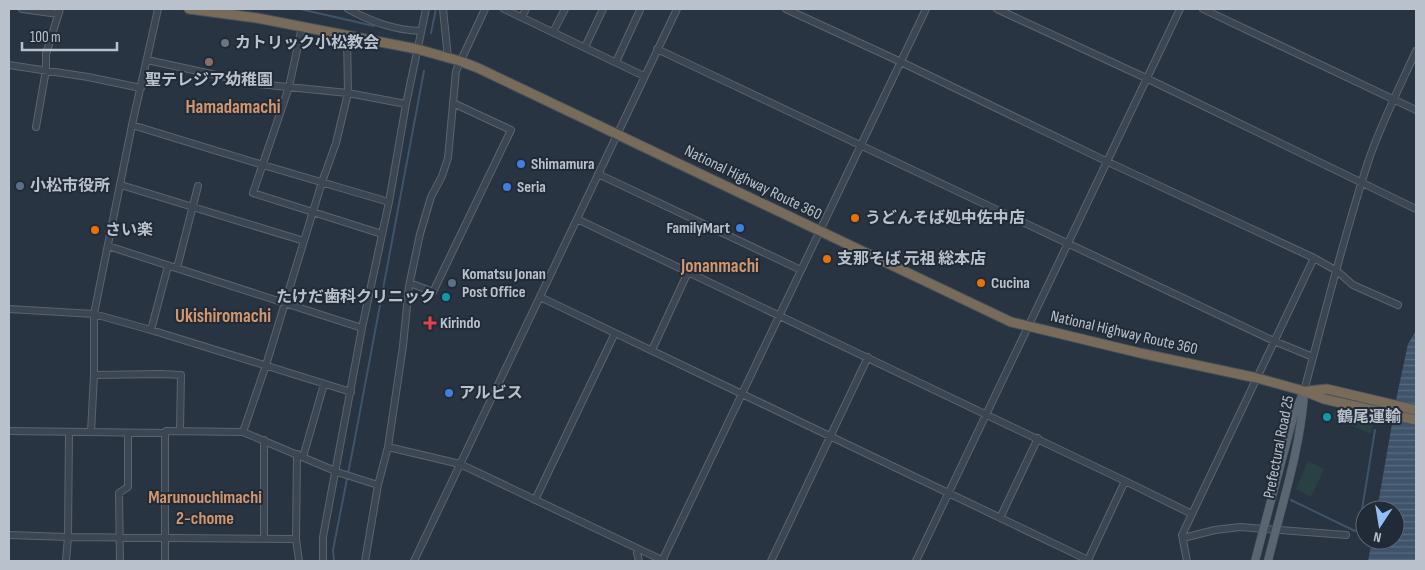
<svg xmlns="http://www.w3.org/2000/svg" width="1425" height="570" font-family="'Sofia Sans Condensed','Noto Sans JP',sans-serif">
	<defs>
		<pattern id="water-rules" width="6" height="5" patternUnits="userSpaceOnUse" patternTransform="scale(1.25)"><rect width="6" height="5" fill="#3f536b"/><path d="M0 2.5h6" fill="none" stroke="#596a7f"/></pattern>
	</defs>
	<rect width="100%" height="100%" fill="#283442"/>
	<path fill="#2a4143" d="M 1335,411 L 1375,417 L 1371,434 L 1333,418 Z
		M 1308,461 L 1324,469 L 1311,497 L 1296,489 Z"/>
	<path fill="url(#water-rules)" d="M 1416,331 L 1416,561 L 1368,561 L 1372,540 L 1395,540 L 1395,510 L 1377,510 L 1397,395 L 1408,344 Z"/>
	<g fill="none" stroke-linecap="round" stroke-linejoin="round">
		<path stroke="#3f536b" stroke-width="2" d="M 300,9 L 374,26
			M 431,33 L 436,9
			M 1291,500 L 1355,531
			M 1359,528 L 1375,430
			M 334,561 L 333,550 L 355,438 L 424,71"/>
		<defs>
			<path id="minor" d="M 22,9 L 58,14
				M 348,9 C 372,22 394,30 421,31
				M 443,9 L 448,58
				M 504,9 L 644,76
				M 786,9 L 901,62 L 1108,162 L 1314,258 L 1337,271 L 1353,285 L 1398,305
				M 997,9 L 1146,78 L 1416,209
				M 1203,9 L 1416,110
				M 522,17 L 526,9
				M 302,27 L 289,87 L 253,193 L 382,234
				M 553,32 L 565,9
				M 585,47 L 603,9
				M 657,49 L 1274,341 L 1313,357
				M 147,60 L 258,84 L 348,93 L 406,104
				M 616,62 L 640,10
				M 9,65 L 88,77 L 141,88
				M 132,125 L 263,165 L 389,202
				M 36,127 L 46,70 L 46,54 L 60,9
				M 598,174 L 801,270
				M 121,185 L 304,241
				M 577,219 L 1125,481 L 1088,560
				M 108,246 L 362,328
				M 177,268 L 198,186
				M 410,283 L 433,292 L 511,130 L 453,103
				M 540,297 L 1088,560 L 1088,561
				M 9,309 L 94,314 L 151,330 L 351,392
				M 151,330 L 168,266
				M 652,350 L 688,272
				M 94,375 L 162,374 L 181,375 L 180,430
				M 1304,391 C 1325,313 1344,235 1369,159 C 1382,122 1400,86 1416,51
				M 9,431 L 165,433 L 166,431 L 243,432 L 340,473 L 378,485
				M 91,432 L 94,375 L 94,314 L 132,125 L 158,9
				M 243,432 L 266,365 L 322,182 L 336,143 L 348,93 L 347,36
				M 165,433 L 165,561
				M 388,447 L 460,464 L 664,561
				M 297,454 L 296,539 L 299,561
				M 303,457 L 324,384
				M 1125,481 L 1192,514
				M 535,500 L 615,333
				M 1000,518 L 1038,438
				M 9,535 L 68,537 L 296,539
				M 1183,538 L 1215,530 L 1240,527 L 1346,535
				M 264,539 L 264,440
				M 638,549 L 637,553 L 639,561
				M 66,561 L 68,537 L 69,432
				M 120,561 L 119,493 L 128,487 L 128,433
				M 323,561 L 323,537 L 362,328 L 389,202 L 406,104 L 426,9
				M 365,561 L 378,485 L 388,447 L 403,346 L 409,286 L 420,234 L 431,197 L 442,176 L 448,158 L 456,71 L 485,9
				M 414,561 L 677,9
				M 662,561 L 926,9
				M 771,561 L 868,357
				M 916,561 L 1180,9
				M 1187,561 L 1182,535 L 1314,258"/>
			<path id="major" d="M 1255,561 L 1294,414 L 1304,391
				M 1268,561 C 1281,507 1300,451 1304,395"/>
			<path id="highway" d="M 189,9 L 257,18 L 417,49 L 460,61 L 478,68 L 1011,322 L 1140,353 L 1257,378 L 1304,391 L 1324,399 L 1416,420
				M 1307,391 L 1327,389 L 1416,410"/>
		</defs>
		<use href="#minor" stroke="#5a646f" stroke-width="8"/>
		<use href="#major" stroke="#464f5b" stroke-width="9"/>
		<use href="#highway" stroke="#47515c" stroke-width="11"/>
		<use href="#minor" stroke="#3c4652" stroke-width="6"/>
		<use href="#major" stroke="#5a6572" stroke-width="8"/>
		<use href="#highway" stroke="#786b5a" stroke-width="9"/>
	</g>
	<circle fill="#6b7280" stroke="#212b37" stroke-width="2" cx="225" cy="43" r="5"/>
	<circle fill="#8d6e63" stroke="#212b37" stroke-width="2" cx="209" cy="62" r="5"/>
	<g fill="#3f7fe0" stroke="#212b37" stroke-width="2">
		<circle cx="521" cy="164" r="5"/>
		<circle cx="507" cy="187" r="5"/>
		<circle cx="740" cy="228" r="5"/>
		<circle cx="449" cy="393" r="5"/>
	</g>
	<g fill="#5c6f8a" stroke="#212b37" stroke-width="2">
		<circle cx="20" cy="186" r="5"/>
		<circle cx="452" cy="283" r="5"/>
	</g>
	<g fill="#e8710a" stroke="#212b37" stroke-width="2">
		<circle cx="855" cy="218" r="5"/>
		<circle cx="95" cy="230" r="5"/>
		<circle cx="827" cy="259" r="5"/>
		<circle cx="981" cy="283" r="5"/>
	</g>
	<g fill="#0f9aa8" stroke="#212b37" stroke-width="2">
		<circle cx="446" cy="297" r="5"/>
		<circle cx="1327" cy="417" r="5"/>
	</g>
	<path fill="#e0444e" stroke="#212b37" stroke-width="2" d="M427.5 315.5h5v5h5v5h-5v5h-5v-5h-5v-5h5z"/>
	<g text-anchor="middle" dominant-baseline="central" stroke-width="4" stroke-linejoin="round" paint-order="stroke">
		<g font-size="16" font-weight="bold" fill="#b9c1cc" stroke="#212b37" text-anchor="start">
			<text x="235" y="43">カトリック小松教会</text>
			<text x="209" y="80" text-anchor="middle">聖テレジア幼稚園</text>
			<text x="531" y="164">Shimamura</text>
			<text x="30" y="186">小松市役所</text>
			<text x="517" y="187">Seria</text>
			<text x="865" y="218">うどんそば処中佐中店</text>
			<text x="730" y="228" text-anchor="end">FamilyMart</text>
			<text x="105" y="230">さい楽</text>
			<text x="837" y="259">支那そば 元祖 総本店</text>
			<text x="462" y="274">Komatsu Jonan<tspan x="462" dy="18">Post Office</tspan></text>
			<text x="991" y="283">Cucina</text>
			<text x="436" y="297" text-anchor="end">たけだ歯科クリニック</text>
			<text x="440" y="323">Kirindo</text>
			<text x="459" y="393">アルビス</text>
			<text x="1337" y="417">鶴尾運輸</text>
		</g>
		<g font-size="16" fill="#b9c1cc" stroke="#212b37">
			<text transform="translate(753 183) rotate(26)">National Highway Route 360</text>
			<text transform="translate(1124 333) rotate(13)">National Highway Route 360</text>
			<text transform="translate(1279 447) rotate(-79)">Prefectural Road 25</text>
		</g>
		<g font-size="18" font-weight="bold" fill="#d3966d" stroke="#212b37">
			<text x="205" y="497">Marunouchimachi<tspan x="205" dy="21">2-chome</tspan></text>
		</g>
		<g font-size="19" font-weight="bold" fill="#d3966d" stroke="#212b37">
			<text x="233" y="107">Hamadamachi</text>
			<text x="720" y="266">Jonanmachi</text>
			<text x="223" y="316">Ukishiromachi</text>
		</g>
	</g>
	<rect width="1425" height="570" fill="none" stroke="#b9c1cc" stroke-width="20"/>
	<g transform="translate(1380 525) rotate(192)"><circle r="24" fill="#212b37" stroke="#5e6773"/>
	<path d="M0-4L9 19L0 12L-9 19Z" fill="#95bef5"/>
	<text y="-8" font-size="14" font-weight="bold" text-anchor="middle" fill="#b9c1cc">N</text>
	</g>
	<path d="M22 42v8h95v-8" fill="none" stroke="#b9c1cc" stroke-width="2.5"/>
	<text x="30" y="42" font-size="15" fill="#b9c1cc" stroke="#212b37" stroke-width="4" paint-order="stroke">100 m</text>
</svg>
